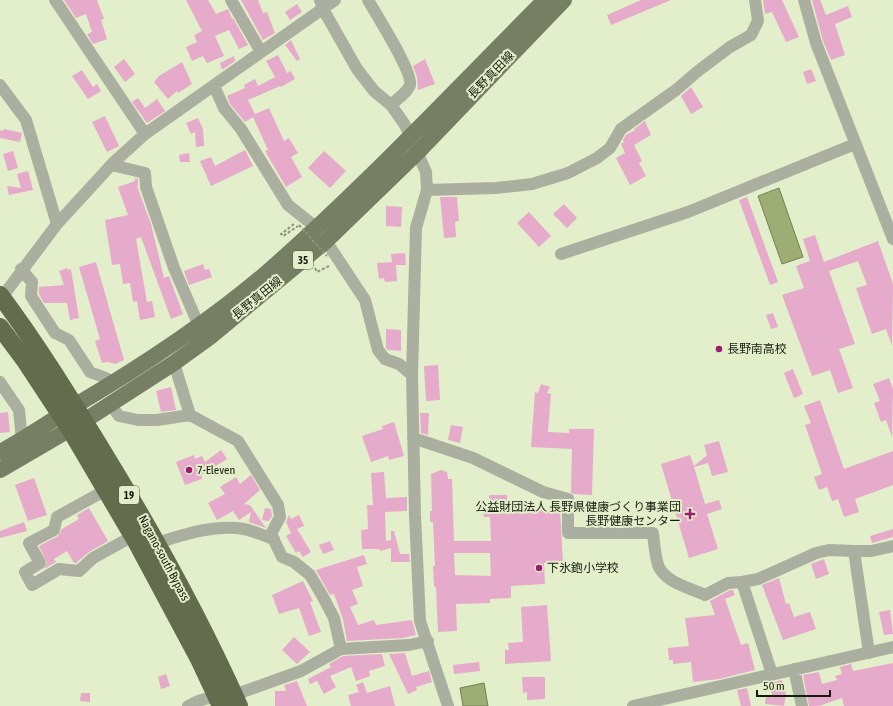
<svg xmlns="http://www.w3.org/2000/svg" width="893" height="706" font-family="'Asap Condensed','Noto Sans JP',sans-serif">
	<rect width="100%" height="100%" fill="#e3eeca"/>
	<path fill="#9dad74" stroke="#758155" d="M 779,188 L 803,257 L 782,264 L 758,196 Z
		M 484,683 L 488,706 L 463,706 L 460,688 Z"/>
	<path fill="#e6abcb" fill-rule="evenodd" d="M 64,0 L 97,0 L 104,19 L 101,20 L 107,39 L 93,44 L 87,34 L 92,32 L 86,14 L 76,18 Z
		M 186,0 L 208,0 L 216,14 L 228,9 L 232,19 L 233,18 L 248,45 L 239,49 L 229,30 L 215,36 L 224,56 L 207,63 L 203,56 L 192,61 L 186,47 L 197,42 L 194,35 L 202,31 Z
		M 241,0 L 258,0 L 263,13 L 267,12 L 275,33 L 263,40 Z
		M 641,0 L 671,0 L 611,25 L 607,15 Z
		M 763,0 L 782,0 L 799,37 L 786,42 L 772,12 L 765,14 Z
		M 812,0 L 820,0 L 826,15 L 848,6 L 852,17 L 835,24 L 845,55 L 831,60 L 823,41 Z
		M 297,4 L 302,12 L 290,20 L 285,12 Z
		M 291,40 L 300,59 L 297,61 L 285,45 Z
		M 278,55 L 287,73 L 291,71 L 295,79 L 281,87 L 280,86 L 248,100 L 255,114 L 269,108 L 284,141 L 289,138 L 298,153 L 291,157 L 302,177 L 286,187 L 265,151 L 268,150 L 253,117 L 245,122 L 230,104 L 227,96 L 245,88 L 244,85 L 255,79 L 258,86 L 275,77 L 266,61 Z
		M 234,56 L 235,61 L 222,70 L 220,63 Z
		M 124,59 L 135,74 L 125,82 L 114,67 Z
		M 425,59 L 435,84 L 418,90 L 417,77 L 413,66 Z
		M 182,62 L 192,84 L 178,93 L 177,91 L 168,99 L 154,82 L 159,76 Z
		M 811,69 L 816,81 L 807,84 L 803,72 Z
		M 82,70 L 93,87 L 97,84 L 101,91 L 88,99 L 72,76 Z
		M 691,87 L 703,107 L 691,114 L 681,96 Z
		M 138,98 L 145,108 L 157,99 L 165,111 L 147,123 L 132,102 Z
		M 105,116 L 119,146 L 107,152 L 92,122 Z
		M 198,118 L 203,129 L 204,146 L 196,147 L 195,132 L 191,134 L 186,123 Z
		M 645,121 L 651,135 L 634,145 L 642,161 L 639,163 L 646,176 L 630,185 L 616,158 L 625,153 L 621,144 L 624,142 L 623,140 L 626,135 L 635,130 L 634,129 Z
		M 4,129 L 22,133 L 20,142 L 0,138 L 0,130 L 3,131 Z
		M 245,150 L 253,166 L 211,186 L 200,161 L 211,157 L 215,166 Z
		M 13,151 L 18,168 L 8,171 L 3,154 Z
		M 324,151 L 346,171 L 330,188 L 308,168 Z
		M 189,153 L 190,162 L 180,162 L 179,155 Z
		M 28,171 L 33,190 L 9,195 L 7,186 L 21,188 L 17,174 Z
		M 135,178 L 138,179 L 138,186 L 137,186 L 151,224 L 164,278 L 169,276 L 183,314 L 171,319 L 141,237 L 136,239 L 147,302 L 152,301 L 155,317 L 140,320 L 137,301 L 133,302 L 130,283 L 123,284 L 120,264 L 112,265 L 105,220 L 128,215 L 118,187 L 135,181 Z
		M 440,197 L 457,197 L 459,221 L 455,222 L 456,237 L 444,238 Z
		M 747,197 L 778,282 L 770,285 L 739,200 Z
		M 564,204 L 577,218 L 567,228 L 553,214 Z
		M 386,206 L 402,207 L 401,227 L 386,226 Z
		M 529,212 L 551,236 L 539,247 L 517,223 Z
		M 815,235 L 824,262 L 878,241 L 893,284 L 892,346 L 886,329 L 872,334 L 856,288 L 867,285 L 858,261 L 829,271 L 855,344 L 839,349 L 853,388 L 838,393 L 830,370 L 812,376 L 782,295 L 804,288 L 796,266 L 810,261 L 803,239 Z
		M 405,253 L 406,265 L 396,265 L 397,281 L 385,282 L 384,278 L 379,279 L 377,263 L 392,262 L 391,254 Z
		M 96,262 L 124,360 L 115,364 L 108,362 L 102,363 L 95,341 L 100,339 L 79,267 Z
		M 203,264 L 205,270 L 209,269 L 212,277 L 189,285 L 184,271 Z
		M 67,268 L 68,270 L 71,269 L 79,318 L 70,320 L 67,303 L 44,303 L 39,294 L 39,287 L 64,285 L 59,271 Z
		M 773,313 L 778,327 L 771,329 L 766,315 Z
		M 386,329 L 401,330 L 401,351 L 388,350 L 386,348 Z
		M 438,365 L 440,400 L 426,401 L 424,366 Z
		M 793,369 L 803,394 L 794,398 L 784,373 Z
		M 889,378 L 893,389 L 892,437 L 886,420 L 881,422 L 874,403 L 880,401 L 873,384 Z
		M 541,384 L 550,387 L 547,393 L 551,394 L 548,432 L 569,433 L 569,429 L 594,429 L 592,495 L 574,494 L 571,493 L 572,449 L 531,447 L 535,392 L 538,393 Z
		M 171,387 L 176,410 L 161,412 L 156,391 Z
		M 820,400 L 844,469 L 893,451 L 893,485 L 855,499 L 859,512 L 844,517 L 838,499 L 832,501 L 827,487 L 819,490 L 814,477 L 822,474 L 805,425 L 811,423 L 804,406 Z
		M 8,412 L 10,432 L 0,433 L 0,413 Z
		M 420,413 L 429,413 L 428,435 L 421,433 Z
		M 394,422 L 404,456 L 389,460 L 388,456 L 371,462 L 362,436 L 383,429 L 382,426 Z
		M 451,425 L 463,427 L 460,443 L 448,440 Z
		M 719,441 L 728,472 L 712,476 L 708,463 L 694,467 L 705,504 L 719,500 L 722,509 L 707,514 L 718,549 L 689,558 L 661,464 L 690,455 L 694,466 L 707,455 L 704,445 Z
		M 221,450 L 227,459 L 201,475 L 202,479 L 185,485 L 176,462 L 194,455 L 195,459 L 202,456 L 205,462 Z
		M 441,470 L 447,472 L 448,479 L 452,479 L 454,541 L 491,541 L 490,517 L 484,517 L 483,504 L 490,504 L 489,495 L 507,495 L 508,512 L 560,509 L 563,562 L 544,563 L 545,584 L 511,586 L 511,598 L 490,599 L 490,603 L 456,604 L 457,631 L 438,632 L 436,587 L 434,586 L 433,566 L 435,566 L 433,522 L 430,522 L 430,511 L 432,511 L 431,474 ZM 454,553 L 490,553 L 491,576 L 455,575 Z
		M 384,472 L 386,498 L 407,497 L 407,511 L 385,512 L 386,541 L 391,540 L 391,531 L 394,531 L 400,554 L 409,554 L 410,562 L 391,562 L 391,548 L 380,551 L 379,549 L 362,549 L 361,530 L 368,529 L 367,505 L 373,505 L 371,473 Z
		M 251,475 L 260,490 L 244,504 L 250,505 L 266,528 L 249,522 L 251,512 L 239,520 L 233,511 L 217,520 L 208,503 L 225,494 L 220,487 L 236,477 L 240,484 Z
		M 34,478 L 47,515 L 28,521 L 15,485 Z
		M 89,508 L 108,541 L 89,552 L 76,563 L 74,563 L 67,551 L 54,559 L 56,562 L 44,569 L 47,563 L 39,546 L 58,536 L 62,529 L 79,519 L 77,515 Z
		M 265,508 L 271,509 L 272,516 L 269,521 L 262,520 Z
		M 289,515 L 291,519 L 299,515 L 304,526 L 297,529 L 311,552 L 303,557 L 299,551 L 296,553 L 286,536 L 291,533 L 286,522 Z
		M 24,522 L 27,531 L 0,538 L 0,531 Z
		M 893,529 L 893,537 L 872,543 L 870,536 Z
		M 330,541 L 334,550 L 323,554 L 319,545 Z
		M 364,555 L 367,564 L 357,567 L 363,586 L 352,590 L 358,604 L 350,607 L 358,625 L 374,620 L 376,625 L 412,620 L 416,635 L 403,638 L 347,641 L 343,619 L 334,594 L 330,595 L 316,570 Z
		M 824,559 L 829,574 L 816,579 L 811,564 Z
		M 779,578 L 786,604 L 789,603 L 794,617 L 810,612 L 816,629 L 783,640 L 762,585 Z
		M 303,581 L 313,601 L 310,602 L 321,632 L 309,636 L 299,608 L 279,614 L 272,595 Z
		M 730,590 L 733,590 L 735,595 L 725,599 L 741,645 L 748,643 L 755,670 L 719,679 L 693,682 L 691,662 L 673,664 L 673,660 L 669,660 L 668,648 L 689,646 L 685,618 L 715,615 L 710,601 Z
		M 547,605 L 551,661 L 505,664 L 505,650 L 509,650 L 508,643 L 523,642 L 521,607 Z
		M 890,610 L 893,634 L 884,635 L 879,612 Z
		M 294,637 L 310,652 L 297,664 L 282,650 Z
		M 405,653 L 412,676 L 429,671 L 432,682 L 416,687 L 417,690 L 408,694 L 389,654 Z
		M 382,654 L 385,666 L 369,671 L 370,676 L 356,681 L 351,667 L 330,676 L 336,687 L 324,694 L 317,681 L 310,684 L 308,679 L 331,667 L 329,664 L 343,656 Z
		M 479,662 L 480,671 L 454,674 L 453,665 Z
		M 893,663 L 893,706 L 844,706 L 842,698 L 819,706 L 809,706 L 803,675 L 819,672 L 822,684 L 837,680 L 835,676 L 842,674 L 840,667 L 851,664 L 853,671 Z
		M 166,674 L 170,686 L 161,689 L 158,677 Z
		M 522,677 L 545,677 L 545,699 L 527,700 L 527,692 L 523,693 Z
		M 782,680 L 786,695 L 784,706 L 765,704 L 766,696 L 773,698 L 769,683 Z
		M 297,681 L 307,706 L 275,706 L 275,691 L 286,691 L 284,685 Z
		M 363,682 L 367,693 L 390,686 L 395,706 L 351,706 L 348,695 L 359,692 L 356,685 Z
		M 747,688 L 751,706 L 741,706 L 737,690 Z
		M 81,693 L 90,693 L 90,702 L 80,701 Z"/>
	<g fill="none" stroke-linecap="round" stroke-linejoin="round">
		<path stroke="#8d957b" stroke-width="2" stroke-dasharray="3 2" stroke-linecap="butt" d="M 294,224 L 281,234 L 283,236 L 298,226
			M 315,268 L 317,272 L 329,266"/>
		<path stroke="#aaaf9f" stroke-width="12" d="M 55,0 L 145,134
			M 231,0 L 261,52
			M 320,0 L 323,9 L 357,69 L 374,91 L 391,105 L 405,125 L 426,172 L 427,190 L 416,228 L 412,375 L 415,515 L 420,621 L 448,706
			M 368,0 C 376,14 413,72 410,85 C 408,92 396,100 391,105
			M 804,0 L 816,43 L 893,239
			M 0,85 L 26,120 L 57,224
			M 214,86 L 224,108 L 241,129 L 288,205 L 317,228
			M 113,163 L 116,166 L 145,173 L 146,187 L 174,268 L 199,326
			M 427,190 L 496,188 L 532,184 L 568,173 L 597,158 L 610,148 L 621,129 L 676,90 L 698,71 L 730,47 L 751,35 L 758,21 L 755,0
			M 326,241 L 365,300 L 378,350 L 385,359 L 399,364 L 412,375
			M 561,254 L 688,212 L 855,144
			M 21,269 L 32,282 L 31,296 L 55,333 L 69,340 L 90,372 L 106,378 L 111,385
			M 0,300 L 57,224 L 113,163 L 145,134 L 335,0
			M 174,363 L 190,415
			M 0,382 L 19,410 L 22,440
			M 116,412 L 119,416 L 138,420 L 157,420 L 190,415 L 238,441 L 278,505 L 280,517 L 271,534 L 282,557 L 294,562 L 310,575 L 323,597 L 334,618 L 341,649
			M 413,438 L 473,458 L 543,492 L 568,499 L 568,533 L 653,533 C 654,543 655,555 658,565 C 664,582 690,588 705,595 L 728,583 L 742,582 L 772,674
			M 106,490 L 57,517 L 54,530 L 29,543 L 40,563 L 25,572 L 32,585 L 59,569 L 79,571 L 93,558 L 133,536
			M 157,543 C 185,534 215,524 244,529 C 254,531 264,536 274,539
			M 742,582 L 758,579 L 816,553 L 829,550 L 854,551
			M 869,653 L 854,551 L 871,551 L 893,546
			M 794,669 L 802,706
			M 234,695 L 301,671 L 341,649 L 409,645 L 428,641
			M 188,706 L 198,701 L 216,696
			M 633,706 L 893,647"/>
		<path stroke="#767e63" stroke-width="16" d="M 0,452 C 26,438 51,421 76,405 C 142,366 206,324 264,275 C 363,189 452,93 545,0
			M 0,470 L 84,421 L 174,363 L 210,337 L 326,241 L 418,152 L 564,0"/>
		<path stroke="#636c4d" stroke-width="18" d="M 0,295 C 36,343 68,395 100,447 C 151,530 199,616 239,706
			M 0,327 L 26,362 L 70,429 L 137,543 L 199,659 L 221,706"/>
		<path stroke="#8d957b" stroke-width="2" stroke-dasharray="3 2" stroke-linecap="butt" d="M 299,225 L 327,256"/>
	</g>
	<g fill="#9b1c71" stroke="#e3eeca" stroke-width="1.5">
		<circle cx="719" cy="349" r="4"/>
		<circle cx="189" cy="470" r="4"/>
		<path d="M688 508h4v4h4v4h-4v4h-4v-4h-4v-4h4z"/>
		<circle cx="539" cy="568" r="4"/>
	</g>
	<g text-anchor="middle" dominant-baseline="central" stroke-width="4" stroke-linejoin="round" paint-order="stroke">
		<g fill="#e3eeca" stroke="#545a46" stroke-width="1">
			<rect x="293" y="251" width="20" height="18" rx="3"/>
			<rect x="119" y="486" width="20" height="18" rx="3"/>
		</g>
		<g font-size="11" font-weight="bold" fill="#171b0e">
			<text x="303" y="260">35</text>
			<text x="129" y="495">19</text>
		</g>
		<g font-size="12" fill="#171b0e" stroke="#e3eeca">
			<text transform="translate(491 75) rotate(-46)">長野真田線</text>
			<text transform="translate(257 298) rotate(-39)">長野真田線</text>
			<text transform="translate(164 558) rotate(62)">Nagano-south Bypass</text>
		</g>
		<g font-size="12" fill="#171b0e" stroke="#e3eeca" text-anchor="start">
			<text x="727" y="349">長野南高校</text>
			<text x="197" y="470">7-Eleven</text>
			<text x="681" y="507" text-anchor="end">公益財団法人 長野県健康づくり事業団<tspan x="681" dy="14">長野健康センター</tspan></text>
			<text x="547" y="568">下氷鉋小学校</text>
		</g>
	</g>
	<path d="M757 690v6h73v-6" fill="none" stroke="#171b0e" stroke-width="2"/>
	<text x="763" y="690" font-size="12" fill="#171b0e" stroke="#e3eeca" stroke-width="3" paint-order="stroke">50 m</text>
</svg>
